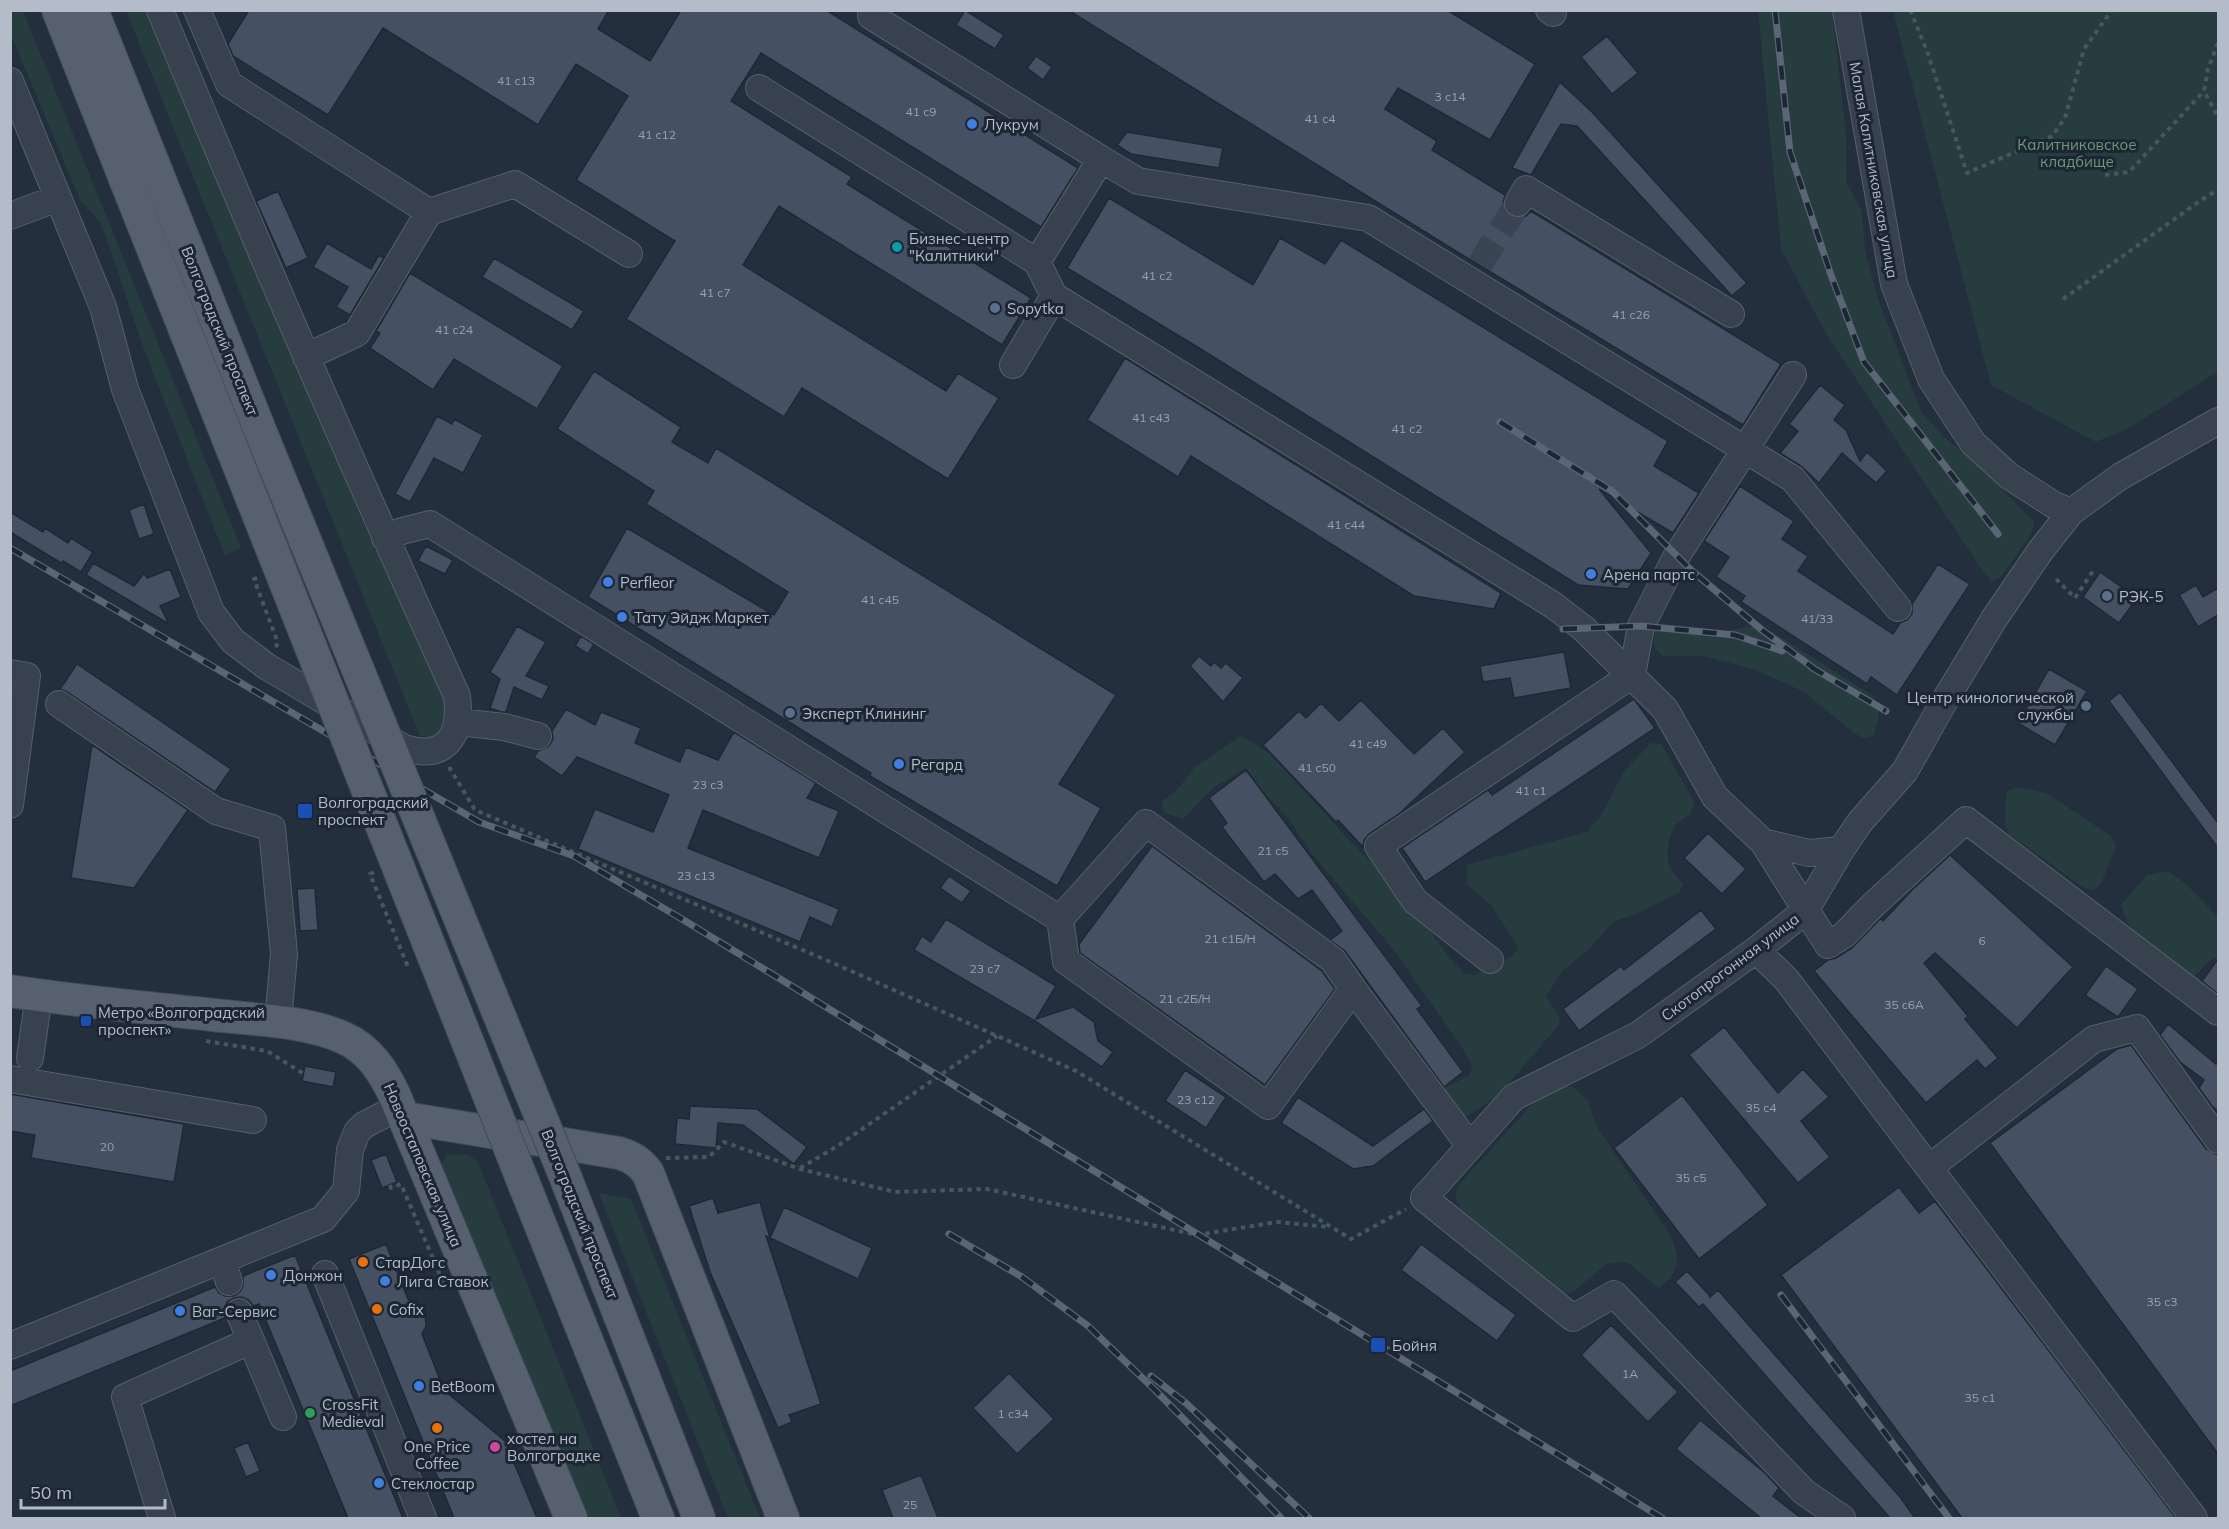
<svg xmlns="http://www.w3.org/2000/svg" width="2229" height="1529" font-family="Mulish,sans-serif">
	<rect width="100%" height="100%" fill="#242f3e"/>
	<path fill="#263c3f" d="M 10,11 L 23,11 L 241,548 L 225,556 L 144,349 L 101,223 L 80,200 L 11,35 Z
		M 126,11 L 151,11 L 359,513 L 448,705 L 445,721 L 434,738 L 420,736 Z
		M 1758,11 L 1832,11 L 1846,132 L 1847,184 L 1862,211 L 1865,251 L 1879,302 L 1921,411 L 1944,437 L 1978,464 L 2034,522 L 2032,533 L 2001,577 L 1992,581 L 1984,573 L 1825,332 L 1781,249 Z
		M 1893,11 L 2218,11 L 2218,371 L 2131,427 L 2096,442 L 1991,385 Z
		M 1663,624 L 1713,633 L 1754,626 L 1773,632 L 1873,696 C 1883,710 1878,721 1873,736 L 1863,738 L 1854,733 L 1804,692 L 1756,670 L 1704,656 L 1663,656 L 1655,649 L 1654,629 Z
		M 1240,736 L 1253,742 L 1270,754 L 1351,842 L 1407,897 L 1449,958 L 1465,974 L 1474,975 L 1513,956 L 1518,947 L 1491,905 L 1467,884 L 1467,865 L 1587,832 L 1600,817 L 1624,771 L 1651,743 L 1661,744 L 1695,803 C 1689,821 1683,816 1674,827 C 1671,831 1670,837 1669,841 C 1665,864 1669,867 1683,884 L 1679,893 L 1634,915 L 1614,921 L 1587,951 L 1562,971 L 1546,997 L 1559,1015 L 1559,1025 L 1498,1096 L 1464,1118 L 1443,1098 L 1444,1088 L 1470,1075 L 1472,1065 L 1461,1046 L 1393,949 L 1312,854 L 1288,818 L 1261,789 L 1246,768 L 1212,789 L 1183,819 L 1165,813 L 1161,802 L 1177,790 L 1195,767 Z
		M 2015,787 L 2046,793 L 2111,836 L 2116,846 L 2101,884 L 2094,890 L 2084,888 L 2009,834 L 2005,825 L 2006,793 Z
		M 2168,871 L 2186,884 L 2218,917 L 2218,958 L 2213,958 L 2190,980 L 2150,949 L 2128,924 L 2121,905 L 2147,875 Z
		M 1563,1086 L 1573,1087 L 1588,1101 L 1597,1127 L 1672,1238 C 1680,1263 1680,1271 1659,1288 L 1627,1262 L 1606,1264 L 1574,1291 L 1564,1294 C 1538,1274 1469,1229 1457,1201 C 1454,1193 1458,1186 1463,1180 L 1535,1101 Z
		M 455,1154 L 469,1155 L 478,1162 L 621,1518 L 588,1518 L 441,1164 L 447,1155 Z
		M 599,1193 L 631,1199 L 760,1518 L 728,1518 Z"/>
	<path fill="#455162" stroke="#1f2835" stroke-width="1.5" d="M 249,10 L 609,10 L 598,29 L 650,61 L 681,10 L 826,10 L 1078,168 L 1041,227 L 761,53 L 731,101 L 852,177 L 847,184 L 1031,298 L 1002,345 L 779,206 L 743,265 L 946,391 L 958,373 L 999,398 L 948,479 L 802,388 L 784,417 L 626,319 L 675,241 L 576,180 L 628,96 L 576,64 L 538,125 L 383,28 L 328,115 L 233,56 L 228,44 Z
		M 965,10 L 1004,35 L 995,49 L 956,25 Z
		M 1068,10 L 1447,10 L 1535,64 L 1490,140 L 1398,88 L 1385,109 L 1437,141 L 1432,150 L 1505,195 L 1503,204 L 1505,211 L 1510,216 L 1519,218 L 1526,216 L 1531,211 L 1781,364 L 1743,425 L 1446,245 Z
		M 1607,36 L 1638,73 L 1612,94 L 1581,57 Z
		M 1036,56 L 1052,67 L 1043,80 L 1027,68 Z
		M 1560,82 L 1592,112 L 1747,283 L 1732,296 L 1577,126 L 1561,124 L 1531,175 L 1512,168 Z
		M 1127,132 L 1223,148 L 1219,168 L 1131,154 L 1117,145 Z
		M 278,191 L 308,258 L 286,268 L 256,201 Z
		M 1109,198 L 1253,285 L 1280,238 L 1325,264 L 1341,240 L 1668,441 L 1654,466 L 1699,493 L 1673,533 L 1599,489 L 1651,553 L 1628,589 L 1578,585 L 1204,351 L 1067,268 Z
		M 327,243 L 371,269 L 379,255 L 384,258 L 350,315 L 336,307 L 348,287 L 313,267 Z
		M 494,258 L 584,311 L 572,330 L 482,277 Z
		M 410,273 L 563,366 L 537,409 L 454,359 L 433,390 L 370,348 L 380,333 L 376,331 Z
		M 1125,358 L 1501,593 L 1494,609 L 1414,596 L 1191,456 L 1178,477 L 1087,420 Z
		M 594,371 L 681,427 L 672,442 L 708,463 L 716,448 L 1116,695 L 1059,784 L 1101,808 L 1057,886 L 870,776 L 871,773 L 588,597 L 627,528 L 774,615 L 788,592 L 646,504 L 654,491 L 557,429 Z
		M 1820,385 L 1845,405 L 1834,420 L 1846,430 L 1860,461 L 1867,452 L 1887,471 L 1876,483 L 1842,453 L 1819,483 L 1801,466 L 1780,453 L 1798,431 L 1789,424 Z
		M 437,416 L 452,424 L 454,419 L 483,435 L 463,473 L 434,458 L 410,502 L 395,494 Z
		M 1740,486 L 1794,521 L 1782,539 L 1808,556 L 1798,571 L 1893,634 L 1900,623 L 1907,620 L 1912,614 L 1912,604 L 1938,564 L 1970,584 L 1897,695 L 1871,677 L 1867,684 L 1741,602 L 1745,596 L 1716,577 L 1729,557 L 1704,541 Z
		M 144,504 L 154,534 L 139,539 L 129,510 Z
		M 10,512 L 43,532 L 45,528 L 68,543 L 71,538 L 93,552 L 81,572 L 63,561 L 61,563 L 10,532 Z
		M 426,546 L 453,560 L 445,574 L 418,561 Z
		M 93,563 L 134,586 L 144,573 L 147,578 L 170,569 L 181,597 L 160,606 L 169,624 L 86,575 Z
		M 2100,572 L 2137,598 L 2119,623 L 2083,597 Z
		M 2196,585 L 2203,597 L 2218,588 L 2218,615 L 2198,627 L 2179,595 Z
		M 517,626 L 546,642 L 526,676 L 549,686 L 542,700 L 514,687 L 506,712 L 501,712 L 490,708 L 500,679 L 490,672 Z
		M 581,636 L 594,644 L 588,654 L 575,646 Z
		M 1564,652 L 1571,688 L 1514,698 L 1510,678 L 1483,682 L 1480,666 Z
		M 1199,656 L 1211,666 L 1214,662 L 1221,668 L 1226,663 L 1243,678 L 1223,702 L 1190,666 Z
		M 77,664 L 231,769 L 215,792 L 67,692 L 60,689 Z
		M 2049,669 L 2087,691 L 2055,745 L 2018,723 Z
		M 2120,692 L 2218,823 L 2218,848 L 2109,701 Z
		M 1634,699 L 1655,728 L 1425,882 L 1402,848 L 1488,790 L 1492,795 Z
		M 1361,700 L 1414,754 L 1443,728 L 1465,752 L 1400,813 L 1369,834 L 1364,840 L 1363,847 L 1338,820 L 1336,822 L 1263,745 L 1299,711 L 1306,718 L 1321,703 L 1339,721 Z
		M 566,709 L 595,725 L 601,712 L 641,728 L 635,743 L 680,762 L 686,747 L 718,760 L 734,732 L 816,783 L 807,798 L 839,811 L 819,858 L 703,810 L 688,848 L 839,909 L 832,927 L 810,917 L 800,942 L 578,849 L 595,809 L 653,832 L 669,795 L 577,757 L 562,776 L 534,757 L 538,751 L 549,746 L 553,739 L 552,731 Z
		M 92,745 L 188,810 L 134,888 L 71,878 Z
		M 1246,770 L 1422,1006 L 1417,1009 L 1463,1072 L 1444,1087 L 1345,951 L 1330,940 L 1342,931 L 1312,890 L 1298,899 L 1275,874 L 1264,882 L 1222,827 L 1227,823 L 1209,798 Z
		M 1708,833 L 1746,869 L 1722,894 L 1684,858 Z
		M 1152,846 L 1322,971 L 1335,989 L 1265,1085 L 1080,953 L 1079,944 Z
		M 1950,855 L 2073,967 L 2017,1028 L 1935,953 L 1924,963 L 1968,1016 L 1965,1019 L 1998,1058 L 1985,1069 L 1977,1060 L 1926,1103 L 1814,971 L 1828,960 L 1836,958 L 1852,948 L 1881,918 L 1883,921 L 1913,889 Z
		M 949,876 L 971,891 L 962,903 L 940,888 Z
		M 315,888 L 318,930 L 300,931 L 297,889 Z
		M 1701,910 L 1716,929 L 1579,1031 L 1563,1009 L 1621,966 L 1624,970 Z
		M 946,919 L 1056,986 L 1036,1019 L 1073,1007 L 1094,1022 L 1098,1041 L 1113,1052 L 1102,1067 L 1035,1021 L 914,950 L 922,936 L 931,942 Z
		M 2218,959 L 2218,994 L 2202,981 Z
		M 2106,966 L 2138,989 L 2118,1017 L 2085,995 Z
		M 2168,1024 L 2216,1064 L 2218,1060 L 2218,1111 L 2212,1106 L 2199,1088 L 2204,1080 L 2180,1062 L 2160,1035 Z
		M 1724,1027 L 1778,1093 L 1803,1069 L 1829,1097 L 1801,1121 L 1830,1157 L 1798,1183 L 1689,1055 Z
		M 2131,1045 L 2206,1149 L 2218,1155 L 2218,1454 L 1990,1143 L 2117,1049 Z
		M 305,1066 L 336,1072 L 333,1087 L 302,1081 Z
		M 1185,1070 L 1226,1097 L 1206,1128 L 1165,1101 Z
		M 10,1094 L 184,1124 L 174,1182 L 31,1158 L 35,1135 L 10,1131 Z
		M 1682,1095 L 1768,1205 L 1699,1259 L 1614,1148 Z
		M 1298,1097 L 1373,1146 L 1424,1109 L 1433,1121 L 1373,1166 L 1353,1169 L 1281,1123 Z
		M 690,1106 L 757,1109 L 807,1147 L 794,1164 L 743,1125 L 718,1123 L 716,1148 L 675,1144 L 677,1118 L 689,1119 Z
		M 386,1154 L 397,1182 L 382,1188 L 371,1160 Z
		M 1899,1187 L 1919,1213 L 1935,1201 L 2176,1518 L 1962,1518 L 1781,1275 Z
		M 713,1198 L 718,1213 L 760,1202 L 770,1238 L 766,1236 L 821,1404 L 789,1415 L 792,1422 L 778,1428 L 710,1272 L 689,1206 Z
		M 784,1207 L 872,1248 L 858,1279 L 770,1238 Z
		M 386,1244 L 408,1299 L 417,1303 L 425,1312 L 426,1326 L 422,1334 L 444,1390 L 505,1441 L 537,1518 L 454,1518 L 349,1259 Z
		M 1421,1244 L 1516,1315 L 1497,1341 L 1401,1270 Z
		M 295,1255 L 403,1518 L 348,1518 L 259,1304 L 253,1306 L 249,1300 L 241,1297 L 234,1298 L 227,1302 L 224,1310 L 225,1318 L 10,1406 L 10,1371 L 215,1287 L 219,1293 L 225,1296 L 234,1296 L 240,1292 L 243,1286 L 243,1276 Z
		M 1687,1271 L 1710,1296 L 1709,1298 L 1718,1290 L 1900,1497 L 1915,1518 L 1890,1518 L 1703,1304 L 1699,1307 L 1675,1282 Z
		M 1611,1325 L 1678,1392 L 1648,1422 L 1581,1355 Z
		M 1009,1373 L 1054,1419 L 1017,1454 L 973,1408 Z
		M 1700,1420 L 1765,1473 L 1779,1488 L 1773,1496 L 1801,1518 L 1761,1518 L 1676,1449 Z
		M 248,1442 L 260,1471 L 246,1477 L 234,1448 Z
		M 921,1475 L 938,1518 L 893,1518 L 882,1490 Z"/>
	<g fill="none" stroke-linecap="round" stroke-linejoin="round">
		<path stroke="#3a4453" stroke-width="26" stroke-dasharray="26 13" stroke-linecap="butt" d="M 1480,264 L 1518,203"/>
		<defs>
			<path id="minor" d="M 197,10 L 229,84 L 429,212 L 357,333 L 306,357
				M 1549,10 L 1553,13
				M 1846,10 L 1894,284 L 1931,379 L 1973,443 L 2009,476 L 2054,505 L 2071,512
				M 871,16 L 1101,159
				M 10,81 L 103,307 L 125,389 L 211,612 L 233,641 L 266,666 L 404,748 C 447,761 462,735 457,696 C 354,469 255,241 160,10
				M 759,88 L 1037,262 L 1054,296 L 1553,605 L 1583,628 L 1665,709 L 1715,797 L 1763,842 L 1828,945 L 1844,935 L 1873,905 L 1966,820 L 2218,1012
				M 1518,203 L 1526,189 L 1731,314
				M 429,212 L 515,184 L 629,254
				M 10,216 L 58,198
				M 1037,262 L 1101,159 L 1138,181 L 1368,218 L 1793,479 L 1898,608
				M 1013,365 L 1054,296
				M 385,538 L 402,531 L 430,524 L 1060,919 L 1066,961 L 1268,1106 L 1353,989 L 1333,960 L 1146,823 L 1060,919
				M 10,673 L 27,676 L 10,805
				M 59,704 L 216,811 L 272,828 L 284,954 L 278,1022
				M 458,722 L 504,727 L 538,736
				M 1763,842 L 1809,853 L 1841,850
				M 1756,950 L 1786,979 L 2194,1518
				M 1490,960 L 1415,901 L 1378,846 L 1632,675 L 1641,626 L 1676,557 L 1793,375
				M 1353,989 L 1470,1146
				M 30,1058 L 39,995
				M 10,1079 L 253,1120
				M 1929,1168 L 2094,1039 L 2137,1028 L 2218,1140
				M 222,1260 L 229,1282
				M 325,1274 L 423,1518
				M 239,1312 L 283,1417
				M 10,1346 L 323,1219 L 346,1191 L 350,1150 L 357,1132 L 364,1125 L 399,1107
				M 162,1518 L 125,1397 L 250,1341
				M 1842,1518 L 1804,1492 L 1614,1294 L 1573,1318 L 1424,1198 L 1514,1097 L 1638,1035 L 1756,950 L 1805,911 L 1841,850 L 1860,822 L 1905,771 L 1945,700 L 1994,619 L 2041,550 L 2071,512 L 2121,476 L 2218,421"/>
			<path id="major" d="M 58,10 L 231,446
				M 92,10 L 262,435
				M 10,991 C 81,1002 152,1008 223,1016 C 261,1020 309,1022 344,1038 C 369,1049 383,1071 394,1094 L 571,1518
				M 405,1118 L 619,1153 C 632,1157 640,1162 648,1173 L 783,1518
				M 565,1176 L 699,1518
				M 524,1184 L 658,1518"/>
		</defs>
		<use href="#minor" stroke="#565f6c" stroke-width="28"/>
		<use href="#major" stroke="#414a57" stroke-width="34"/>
		<path stroke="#44595c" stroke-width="4" stroke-dasharray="4.5 4.5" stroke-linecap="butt" d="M 1910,10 L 1927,51 L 1967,173 L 2052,136 L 2065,118 L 2084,49 L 2112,10
			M 2218,43 L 2208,69 L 2204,91 L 2218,117
			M 2105,175 L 2129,172 L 2204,91
			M 2063,299 L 2201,200 L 2218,190
			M 257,578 L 254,579 L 278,643 L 275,648
			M 2056,579 L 2075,598 L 2093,571
			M 449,767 L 475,810 L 833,963 L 1076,1071 L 1351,1239 L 1406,1209
			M 374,872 L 370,874 L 408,967
			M 206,1041 L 267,1051 L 304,1074
			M 666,1158 L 709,1157 L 724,1142 L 800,1169 L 895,1192 L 987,1189 L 1197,1235 L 1277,1222 L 1329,1227
			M 800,1168 L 836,1147 L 997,1036
			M 390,1185 L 391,1188 L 401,1184 L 446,1289"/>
		<use href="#minor" stroke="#38414e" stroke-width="26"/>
		<use href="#major" stroke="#56606e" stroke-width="32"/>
		<defs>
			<path id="rail" d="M 1775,10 L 1790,152 L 1831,275 L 1864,362 L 1998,534
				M 1500,422 L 1612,491 L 1690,569 L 1762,630 L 1816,670
				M 10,548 L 479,822 L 574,856 L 682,919 L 1662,1518
				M 1563,629 L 1641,626 L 1735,635 L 1782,651
				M 1811,667 L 1886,711
				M 949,1234 L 1022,1277 L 1088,1326 L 1155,1390 L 1281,1518
				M 1781,1295 L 1949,1518
				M 1151,1376 L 1187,1404 L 1309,1518"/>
		</defs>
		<use href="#rail" stroke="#5a6575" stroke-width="7"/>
		<use href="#rail" stroke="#1d2633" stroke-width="4.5" stroke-dasharray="14" stroke-linecap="butt"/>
		<defs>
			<path id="major-bridge" d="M 262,435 L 565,1176
				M 231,446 L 524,1184"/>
		</defs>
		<use href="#major-bridge" stroke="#414a57" stroke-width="34" stroke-linecap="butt"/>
		<use href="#major-bridge" stroke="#56606e" stroke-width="32"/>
	</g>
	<g fill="#3f7fe0" stroke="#1d2633" stroke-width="2">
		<circle cx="972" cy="124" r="6"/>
		<circle cx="1591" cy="574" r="6"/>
		<circle cx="608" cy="582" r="6"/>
		<circle cx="622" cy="617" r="6"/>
		<circle cx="899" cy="764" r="6"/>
		<circle cx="271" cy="1275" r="6"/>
		<circle cx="385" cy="1281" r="6"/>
		<circle cx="180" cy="1311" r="6"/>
		<circle cx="419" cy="1386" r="6"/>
		<circle cx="379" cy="1483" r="6"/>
	</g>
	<circle fill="#0f9aa8" stroke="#1d2633" stroke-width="2" cx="897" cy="247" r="6"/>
	<g fill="#5c6f8a" stroke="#1d2633" stroke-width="2">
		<circle cx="995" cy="308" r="6"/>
		<circle cx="2107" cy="596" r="6"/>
		<circle cx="2086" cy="706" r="6"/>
		<circle cx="790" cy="713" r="6"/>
	</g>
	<g fill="#1a4fb4" stroke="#1d2633" stroke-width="2">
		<rect x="297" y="803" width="16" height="16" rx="3"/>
		<rect x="80" y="1015" width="12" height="12" rx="3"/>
		<rect x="1370" y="1337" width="16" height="16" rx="3"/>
	</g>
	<g fill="#e8710a" stroke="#1d2633" stroke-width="2">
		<circle cx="363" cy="1262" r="6"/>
		<circle cx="377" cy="1309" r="6"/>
		<circle cx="437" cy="1428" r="6"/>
	</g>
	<circle fill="#2e9e5b" stroke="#1d2633" stroke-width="2" cx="310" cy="1413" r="6"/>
	<circle fill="#d1479c" stroke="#1d2633" stroke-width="2" cx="495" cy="1447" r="6"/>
	<g text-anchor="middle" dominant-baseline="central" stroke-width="6" stroke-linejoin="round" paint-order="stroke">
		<g font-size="12" fill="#98a1af">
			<text x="516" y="80">41 с13</text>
			<text x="1450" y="96">3 с14</text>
			<text x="921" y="111">41 с9</text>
			<text x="1320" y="118">41 с4</text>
			<text x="657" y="134">41 с12</text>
			<text x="1157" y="275">41 с2</text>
			<text x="715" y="292">41 с7</text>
			<text x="1631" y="314">41 с26</text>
			<text x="454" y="329">41 с24</text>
			<text x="1151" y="417">41 с43</text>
			<text x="1407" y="428">41 с2</text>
			<text x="1346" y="524">41 с44</text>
			<text x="880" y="599">41 c45</text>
			<text x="1817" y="618">41/33</text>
			<text x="1368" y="743">41 с49</text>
			<text x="1317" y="767">41 с50</text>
			<text x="708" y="784">23 с3</text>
			<text x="1531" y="790">41 с1</text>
			<text x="1273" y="850">21 с5</text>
			<text x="696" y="875">23 с13</text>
			<text x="1230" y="938">21 с1Б/Н</text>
			<text x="1982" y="940">6</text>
			<text x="985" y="968">23 с7</text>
			<text x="1185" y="998">21 с2Б/Н</text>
			<text x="1904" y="1004">35 с6А</text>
			<text x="1196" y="1099">23 c12</text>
			<text x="1761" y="1107">35 с4</text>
			<text x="107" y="1146">20</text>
			<text x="1691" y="1177">35 с5</text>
			<text x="2162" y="1301">35 с3</text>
			<text x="1630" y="1373">1А</text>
			<text x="1980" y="1397">35 с1</text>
			<text x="1013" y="1413">1 с34</text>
			<text x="910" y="1504">25</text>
		</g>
		<g font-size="15" fill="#b4bcc9" stroke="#1d2633" text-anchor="start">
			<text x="984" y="124">Лукрум</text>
			<text x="909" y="238">Бизнес-центр<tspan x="909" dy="17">"Калитники"</tspan></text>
			<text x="1007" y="308">Sopytka</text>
			<text x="1603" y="574">Арена партс</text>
			<text x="620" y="582">Perfleor</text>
			<text x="2119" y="596">РЭК-5</text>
			<text x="634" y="617">Тату Эйдж Маркет</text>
			<text x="2074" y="697" text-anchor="end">Центр кинологической<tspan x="2074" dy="17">службы</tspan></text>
			<text x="802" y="713">Эксперт Клининг</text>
			<text x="911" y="764">Регард</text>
			<text x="318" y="802">Волгоградский<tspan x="318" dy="17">проспект</tspan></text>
			<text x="98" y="1012">Метро «Волгоградский<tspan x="98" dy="17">проспект»</tspan></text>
			<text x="375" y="1262">СтарДогс</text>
			<text x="283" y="1275">Донжон</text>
			<text x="397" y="1281">Лига Ставок</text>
			<text x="389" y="1309">Cofix</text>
			<text x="192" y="1311">Ваг-Сервис</text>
			<text x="1392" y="1345">Бойня</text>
			<text x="431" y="1386">BetBoom</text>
			<text x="322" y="1404">CrossFit<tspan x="322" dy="17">Medieval</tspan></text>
			<text x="507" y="1438">хостел на<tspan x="507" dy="17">Волгоградке</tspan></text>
			<text x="437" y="1446" text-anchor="middle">One Price<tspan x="437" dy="17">Coffee</tspan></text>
			<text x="391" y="1483">Стеклостар</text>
		</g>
		<g font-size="15" fill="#6b9a76" stroke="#1d2633">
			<text x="2077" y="144">Калитниковское<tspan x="2077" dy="17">кладбище</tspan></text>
		</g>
		<g font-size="15" fill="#b4bcc9" stroke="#1d2633">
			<text transform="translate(1874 170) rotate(80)">Малая Калитниковская улица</text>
			<text transform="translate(220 331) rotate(68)">Волгоградский проспект</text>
			<text transform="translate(1730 967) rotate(-37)">Скотопрогонная улица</text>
			<text transform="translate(423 1165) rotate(67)">Новоостаповская улица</text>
			<text transform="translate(580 1214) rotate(68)">Волгоградский проспект</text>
		</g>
	</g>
	<rect width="2229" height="1529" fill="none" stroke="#b4bcc9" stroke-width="24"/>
	<path d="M21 1499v9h144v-9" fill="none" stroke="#b4bcc9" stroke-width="3"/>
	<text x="30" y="1499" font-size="18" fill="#b4bcc9" stroke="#1d2633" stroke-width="4.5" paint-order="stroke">50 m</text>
</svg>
